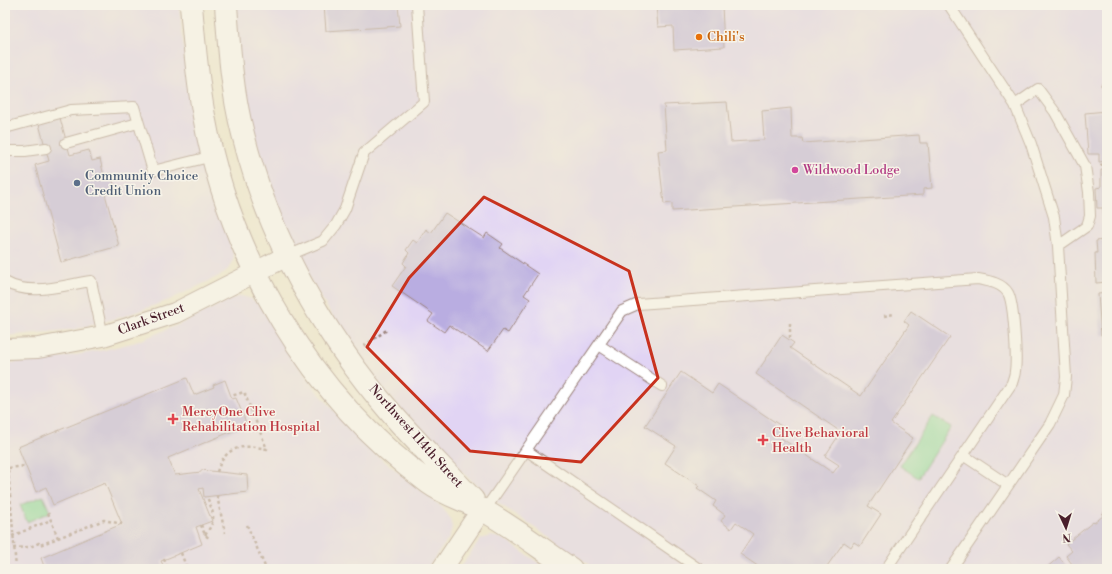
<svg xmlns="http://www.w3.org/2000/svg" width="1112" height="574" font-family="'Libre Bodoni',serif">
	<rect width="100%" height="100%" fill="#f7f3e8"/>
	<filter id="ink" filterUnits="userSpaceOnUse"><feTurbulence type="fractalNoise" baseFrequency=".025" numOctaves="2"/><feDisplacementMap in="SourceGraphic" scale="8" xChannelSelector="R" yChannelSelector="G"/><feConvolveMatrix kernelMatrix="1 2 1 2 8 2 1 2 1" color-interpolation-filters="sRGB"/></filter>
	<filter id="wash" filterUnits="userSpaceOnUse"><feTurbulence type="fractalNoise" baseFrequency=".012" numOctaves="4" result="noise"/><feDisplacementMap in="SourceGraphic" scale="16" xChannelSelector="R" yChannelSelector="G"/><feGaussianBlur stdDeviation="0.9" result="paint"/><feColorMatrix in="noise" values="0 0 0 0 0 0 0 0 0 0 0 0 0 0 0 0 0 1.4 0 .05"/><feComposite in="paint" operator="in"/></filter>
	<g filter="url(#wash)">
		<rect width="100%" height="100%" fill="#eee7cd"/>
		<path fill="#e1d4f4" d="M 5,5 L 179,5 L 189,95 L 197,138 L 234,257 L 231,266 L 223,274 L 169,300 L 125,316 L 77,329 L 5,336 Z
			M 235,5 L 1107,5 L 1107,569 L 595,569 L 491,498 L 439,452 L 364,367 L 312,283 L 283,222 L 264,171 L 247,104 L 238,48 Z
			M 241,296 L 252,299 L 261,307 L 283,343 L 315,389 L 369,449 L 442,507 L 450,518 L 452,527 L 449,538 L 427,569 L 5,569 L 5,363 L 39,361 L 104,350 L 136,342 L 180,324 L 231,299 Z
			M 491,536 L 504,539 L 547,569 L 459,569 L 481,539 Z"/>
		<path fill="#82d89b" stroke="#667c63" d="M 933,416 L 951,427 L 918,478 L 900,466 Z
			M 43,496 L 50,512 L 27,522 L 20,505 Z"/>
		<g id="blocks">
			<path fill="#b9ade1" d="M 324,5 L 398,5 L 400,26 L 326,31 Z
				M 656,5 L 722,5 L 724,47 L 674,50 L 673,26 L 658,27 Z
				M 727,102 L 731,142 L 764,140 L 762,111 L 791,108 L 792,138 L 802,138 L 803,143 L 919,135 L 920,143 L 928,143 L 932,188 L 923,189 L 923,195 L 672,211 L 672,203 L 664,204 L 658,151 L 667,150 L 664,105 Z
				M 1107,111 L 1107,161 L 1099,162 L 1099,154 L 1088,154 L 1085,113 Z
				M 60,118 L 70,155 L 89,150 L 92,161 L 100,159 L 104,176 L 111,174 L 116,191 L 105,194 L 119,246 L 61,262 L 35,165 L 49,161 L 39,124 Z
				M 1101,170 L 1107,170 L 1107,223 L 1104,223 L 1103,208 L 1097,208 L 1096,188 L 1101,187 Z
				M 445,213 L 484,238 L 487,233 L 503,244 L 500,248 L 538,274 L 524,295 L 530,299 L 508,333 L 503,330 L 488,351 L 449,325 L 444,332 L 428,321 L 433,314 L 392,286 L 406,266 L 403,263 L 409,253 L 406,250 L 413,240 L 417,243 L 426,229 L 431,233 Z
				M 1104,232 L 1107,232 L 1107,282 L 1096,283 L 1095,253 L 1097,253 L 1096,241 L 1104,240 Z
				M 1107,293 L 1107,335 L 1101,335 L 1098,294 Z
				M 911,311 L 950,337 L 891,423 L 913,438 L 868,506 L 881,514 L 860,546 L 854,542 L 851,547 L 844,542 L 825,569 L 762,569 L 740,554 L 753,534 L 736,522 L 731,529 L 721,521 L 725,515 L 713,506 L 716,501 L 697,488 L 699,486 L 665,463 L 676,446 L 645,426 L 681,372 L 712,393 L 718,384 L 787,430 L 781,438 L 833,473 L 839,465 L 825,456 L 841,432 L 756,374 L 782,335 L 794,343 L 790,348 L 861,396 L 909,325 L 904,321 Z
				M 187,378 L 194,395 L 214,387 L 213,385 L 225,380 L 232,399 L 236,398 L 247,425 L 168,458 L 175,475 L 201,472 L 201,470 L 247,475 L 248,492 L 204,497 L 203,488 L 199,489 L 212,521 L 196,527 L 202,544 L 161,561 L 165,569 L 45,569 L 41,558 L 122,524 L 105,483 L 53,505 L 46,487 L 36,492 L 18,447 Z
				M 1107,510 L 1107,569 L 1045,569 L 1059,557 L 1068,568 L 1072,564 L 1066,556 L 1072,551 L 1066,544 L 1093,522 L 1094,523 L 1103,516 L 1102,514 Z"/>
		</g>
	</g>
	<g filter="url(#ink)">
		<use href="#blocks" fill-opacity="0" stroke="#9c837c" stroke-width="1"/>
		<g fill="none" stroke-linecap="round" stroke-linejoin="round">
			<defs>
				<path id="service" d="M 949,5 L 1015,105 L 1031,144 L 1054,217 L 1058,246 L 1066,377 L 1064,395 L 1050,424 L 951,569
					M 1015,105 L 1038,89 L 1055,112 L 1085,166 L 1089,192 L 1090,216 L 1087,226 L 1058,246
					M 5,128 L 71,110 L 134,107 L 153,171 L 213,156
					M 66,143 L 138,123
					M 5,151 L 25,151 L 46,148
					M 287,256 L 323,241 L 336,225 L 345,209 L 364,153 L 424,102 L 417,5
					M 5,282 C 31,297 63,285 91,281 L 103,336
					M 599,345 L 662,386
					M 526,450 L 699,569
					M 963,455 L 1008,485
					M 484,511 L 622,311 L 638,304 L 978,279 C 989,281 1002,283 1008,293 C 1014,303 1017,359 1015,371 C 1015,375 1013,379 1012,383 L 886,569"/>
				<path id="minor" d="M 5,349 L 38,348 L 103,336 L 175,313 L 287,256
					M 442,569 L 482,509"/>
				<path id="tertiary" d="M 191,5 C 194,42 197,79 204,116 C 230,259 311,397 429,483 C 444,494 464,500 481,509 C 512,526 541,549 571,569
					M 226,5 C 229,48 232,92 243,134 C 268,236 323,335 392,414 C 418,444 446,471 473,500"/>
			</defs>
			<use href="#service" stroke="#9c837c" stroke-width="12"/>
			<use href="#minor" stroke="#9c837c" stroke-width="22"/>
			<use href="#tertiary" stroke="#9c837c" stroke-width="24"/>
			<path stroke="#9c837c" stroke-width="2.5" stroke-dasharray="3 3" stroke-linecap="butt" d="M 1101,84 L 1103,86 L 1105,103 L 1107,103
				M 1100,165 L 1107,164
				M 884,316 L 894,314
				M 790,323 L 790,341
				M 364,346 L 388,329
				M 217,472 C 225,445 244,444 267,449 L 244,392 L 231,396
				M 217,496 L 225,533
				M 48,513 L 58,538
				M 201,525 L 205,535 L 210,539
				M 247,525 L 266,569
				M 205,535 C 217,519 214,514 207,497
				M 12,536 L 51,520
				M 13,548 L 30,547 L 39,543 L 40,545 L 104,520 L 122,524
				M 181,553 L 187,569
				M 164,559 L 168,569
				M 16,569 L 8,468 L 26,466"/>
			<use href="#service" stroke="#fff" stroke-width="10"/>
			<use href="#minor" stroke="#fff" stroke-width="20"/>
			<use href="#tertiary" stroke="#fff" stroke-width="22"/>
		</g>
	</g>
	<path d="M0 0H1112V574H0ZM 484,197 L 629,271 L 658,378 L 581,462 L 470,451 L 367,347 L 409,278 Z" fill="#eee7cd" fill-opacity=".55" fill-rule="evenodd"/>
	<path fill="none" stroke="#c8321e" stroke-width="3" stroke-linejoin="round" d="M 484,197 L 629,271 L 658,378 L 581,462 L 470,451 L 367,347 L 409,278 Z"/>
	<circle fill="#e8710a" stroke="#f7f3e8" stroke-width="1.5" cx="699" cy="37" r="4"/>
	<circle fill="#d1479c" stroke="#f7f3e8" stroke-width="1.5" cx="795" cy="170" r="4"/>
	<circle fill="#5c6f8a" stroke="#f7f3e8" stroke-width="1.5" cx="77" cy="183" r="4"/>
	<g fill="#e0444e" stroke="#f7f3e8" stroke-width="1.5">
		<path d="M171 413h4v4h4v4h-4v4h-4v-4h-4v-4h4z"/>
		<path d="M761 434h4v4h4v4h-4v4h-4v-4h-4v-4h4z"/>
	</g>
	<g text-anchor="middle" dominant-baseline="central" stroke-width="3" stroke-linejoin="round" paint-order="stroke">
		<g font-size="13" fill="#c56008" stroke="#f7f3e8" text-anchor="start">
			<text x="707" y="37">Chili's</text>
		</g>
		<g font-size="13" fill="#b23c85" stroke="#f7f3e8" text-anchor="start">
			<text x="803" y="170">Wildwood Lodge</text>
		</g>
		<g font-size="13" fill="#4e5e75" stroke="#f7f3e8" text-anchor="start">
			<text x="85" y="176">Community Choice<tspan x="85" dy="15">Credit Union</tspan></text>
		</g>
		<g font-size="13" fill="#4a1f2b" stroke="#f7f3e8">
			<text transform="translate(151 319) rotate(-20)">Clark Street</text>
			<text transform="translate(416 436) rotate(48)">Northwest 114th Street</text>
		</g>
		<g font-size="13" fill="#be3a42" stroke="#f7f3e8" text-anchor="start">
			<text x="182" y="412">MercyOne Clive<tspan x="182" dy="15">Rehabilitation Hospital</tspan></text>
			<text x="772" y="433">Clive Behavioral<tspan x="772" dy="15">Health</tspan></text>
		</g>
	</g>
	<rect width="1112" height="574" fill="none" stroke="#f7f3e8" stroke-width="20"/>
	<g transform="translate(1066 528) rotate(176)" stroke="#f7f3e8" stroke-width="3" paint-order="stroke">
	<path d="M0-3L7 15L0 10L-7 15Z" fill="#4a1f2b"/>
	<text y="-6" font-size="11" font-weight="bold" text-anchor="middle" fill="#4a1f2b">N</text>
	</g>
</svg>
